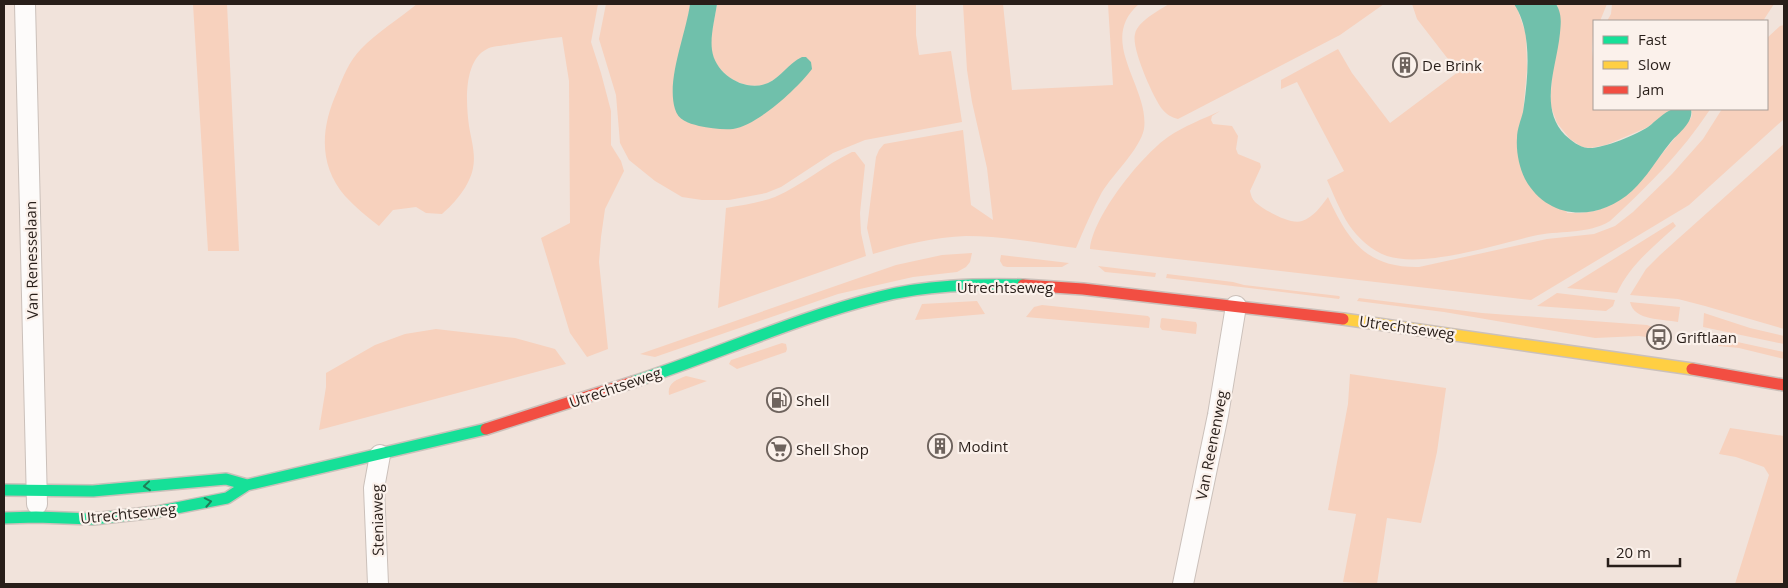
<svg xmlns="http://www.w3.org/2000/svg" width="1788" height="588" font-family="'Open Sans',sans-serif">
	<rect width="100%" height="100%" fill="#f1e3db"/>
	<path fill="#f7d1bd" d="M 193,4 L 227,4 L 239,251 L 208,251 Z
		M 417,4 L 598,4 L 591,42 L 601,73 L 611,111 L 611,145 L 621,161 L 624,171 L 605,209 L 601,237 L 599,262 L 608,349 L 587,357 L 570,333 L 541,238 L 570,223 L 569,81 L 562,37 C 543,39 524,42 506,45 C 500,46 492,46 487,49 C 463,61 466,104 469,126 C 471,139 476,154 473,168 C 470,185 455,203 442,214 L 426,213 L 416,207 L 393,210 L 379,226 C 367,217 355,207 345,196 C 318,165 321,127 337,92 C 343,77 349,61 361,49 C 376,33 400,18 417,4 Z
		M 606,4 L 690,4 L 688,20 L 677,65 L 741,126 L 767,111 L 799,58 C 790,66 778,79 766,84 C 744,92 714,73 711,49 C 710,35 715,18 717,4 L 916,4 L 916,35 L 919,55 L 951,51 L 962,122 L 865,140 L 833,153 L 781,187 L 766,193 L 729,200 L 702,200 L 682,197 L 655,181 L 629,160 L 620,143 L 616,95 L 599,39 Z
		M 963,4 L 1003,4 L 1012,90 L 1113,85 L 1108,4 L 1139,4 C 1096,41 1150,87 1144,129 C 1140,149 1114,173 1102,192 C 1092,210 1084,229 1076,248 C 1040,243 1003,236 966,236 C 934,237 903,245 873,254 L 867,228 L 876,157 L 879,150 L 884,144 L 963,130 L 971,205 L 993,220 L 987,168 L 972,102 L 967,70 Z
		M 1169,4 L 1384,4 L 1340,35 L 1178,119 C 1171,117 1167,115 1162,109 C 1153,97 1131,48 1135,34 C 1138,21 1158,11 1169,4 Z
		M 1412,4 L 1514,4 L 1518,11 L 1526,34 L 1527,69 L 1523,112 L 1567,213 L 1580,213 L 1595,211 L 1606,207 L 1631,192 L 1691,118 L 1692,114 L 1691,109 L 1710,109 L 1709,111 C 1682,152 1647,187 1610,221 C 1587,235 1558,230 1533,236 C 1493,245 1425,268 1387,256 C 1372,251 1357,237 1349,225 C 1340,211 1334,195 1327,180 L 1344,171 L 1297,82 L 1281,89 L 1281,80 L 1338,49 L 1352,73 L 1390,123 L 1458,72 L 1417,19 Z
		M 1556,4 L 1607,4 L 1600,21 L 1594,21 L 1592,49 L 1594,68 L 1594,109 L 1674,109 L 1646,128 L 1606,145 L 1590,148 L 1582,147 L 1570,139 L 1557,123 L 1550,104 L 1558,7 Z
		M 1612,4 L 1774,4 L 1763,21 L 1607,21 L 1611,14 Z
		M 1784,25 L 1784,119 L 1689,205 L 1531,300 L 1090,249 C 1093,216 1141,156 1168,137 C 1184,126 1203,119 1220,111 L 1212,116 L 1211,120 L 1213,124 L 1232,126 L 1238,136 L 1236,149 L 1238,154 L 1260,163 L 1261,167 L 1250,191 C 1251,195 1252,199 1255,202 C 1264,210 1290,225 1302,221 C 1314,217 1321,206 1328,197 C 1348,240 1366,268 1419,267 L 1547,239 L 1594,234 L 1615,226 L 1633,212 L 1672,174 L 1703,139 L 1722,109 L 1767,109 L 1767,38 L 1780,26 Z
		M 1784,144 L 1784,329 L 1705,306 L 1678,299 L 1630,295 L 1646,269 L 1660,255 Z
		M 852,152 L 855,152 L 865,165 L 860,213 L 861,233 L 866,256 L 718,308 L 726,208 C 743,205 759,203 775,197 C 802,185 825,165 852,152 Z
		M 1673,222 L 1676,226 C 1653,247 1630,265 1617,293 L 1567,288 Z
		M 972,253 L 970,262 L 966,267 L 957,272 L 913,277 L 838,294 L 655,357 L 640,354 L 896,265 L 942,255 Z
		M 1001,255 L 1069,263 L 1062,267 L 1007,267 L 1003,266 L 1000,261 Z
		M 1098,266 L 1156,273 L 1155,277 L 1105,272 Z
		M 1167,274 L 1233,282 L 1244,285 L 1339,296 L 1340,297 L 1339,299 L 1166,278 Z
		M 1557,293 L 1615,300 L 1613,306 L 1606,311 L 1537,306 Z
		M 1359,298 L 1482,313 L 1647,325 L 1655,328 L 1654,338 L 1639,336 L 1595,338 L 1444,312 L 1357,301 Z
		M 977,301 L 985,314 L 915,320 L 922,304 Z
		M 1630,302 L 1680,307 L 1678,322 C 1663,319 1634,321 1630,302 Z
		M 1042,305 L 1148,316 L 1150,318 L 1149,328 L 1026,317 L 1034,307 Z
		M 1704,313 L 1750,328 L 1784,336 L 1784,344 L 1703,327 Z
		M 1162,318 L 1196,322 L 1197,325 L 1196,334 L 1162,330 L 1160,327 L 1161,319 Z
		M 436,329 L 515,338 L 555,349 L 566,364 L 319,430 L 326,387 L 326,373 L 375,345 L 405,334 Z
		M 1719,338 L 1784,352 L 1784,359 L 1739,348 L 1718,346 Z
		M 782,343 L 786,344 L 787,349 L 786,352 L 737,369 L 729,364 L 731,360 Z
		M 1350,374 L 1446,388 L 1437,452 L 1421,523 L 1387,518 L 1377,584 L 1343,582 L 1356,514 L 1328,510 L 1348,404 Z
		M 686,376 L 707,381 L 669,395 C 667,383 676,380 686,376 Z
		M 1730,428 L 1784,436 L 1784,584 L 1735,584 L 1769,475 L 1764,467 L 1736,457 L 1719,454 Z"/>
	<path fill="#70c0ab" d="M 690,4 L 717,4 C 715,18 710,36 712,50 C 715,74 745,93 768,83 C 781,77 789,63 802,57 L 806,57 L 811,62 L 812,69 C 797,89 758,125 733,129 C 722,130 710,128 699,126 C 688,123 678,120 675,109 C 666,80 686,34 690,4 Z
		M 1514,4 L 1556,4 C 1562,14 1561,22 1560,33 C 1557,66 1538,107 1565,135 C 1572,141 1579,147 1588,148 C 1602,149 1636,135 1648,127 C 1656,121 1664,112 1673,109 C 1678,107 1687,109 1691,109 C 1694,123 1677,134 1670,143 C 1657,159 1647,177 1632,191 C 1598,222 1548,221 1525,179 C 1519,167 1516,151 1517,138 C 1517,129 1521,120 1523,112 C 1528,79 1533,32 1514,4 Z"/>
	<g fill="none" stroke-linecap="round" stroke-linejoin="round">
		<defs>
			<path id="street" d="M 25,4 L 37,504
				M 378,584 L 374,488 L 380,455
				M 1183,584 L 1218,415 L 1236,306"/>
			<path id="fast" d="M 633,382 C 716,355 795,318 879,297 C 925,285 975,284 1023,285
				M 4,490 L 93,491 L 226,479 L 247,485
				M 4,518 L 36,517 L 93,519 L 156,512 L 227,498 L 247,485 L 486,429"/>
			<path id="slow" d="M 1343,319 L 1692,369"/>
			<path id="jam" d="M 1023,285 L 1083,289 L 1343,319
				M 1692,369 L 1784,385
				M 486,429 L 633,382"/>
		</defs>
		<use href="#street" stroke="#cbc0ba" stroke-width="22"/>
		<use href="#fast" stroke="#cbc0ba" stroke-width="14"/>
		<use href="#slow" stroke="#cbc0ba" stroke-width="14"/>
		<use href="#jam" stroke="#cbc0ba" stroke-width="14"/>
		<use href="#street" stroke="#fdfbfa" stroke-width="20"/>
		<use href="#fast" stroke="#16e098" stroke-width="11"/>
		<use href="#slow" stroke="#ffcf43" stroke-width="11"/>
		<use href="#jam" stroke="#f24e42" stroke-width="11"/>
	</g>
	<defs><path id="oneway-chevron" d="M-2-3.5L2.5 0L-2 3.5" fill="none" stroke-width="1.6" stroke-linecap="round" stroke-linejoin="round" transform="scale(1.25)"/></defs>
	<g stroke="#1f7f58">
		<use href="#oneway-chevron" transform="translate(147 486) rotate(174)"/>
		<use href="#oneway-chevron" transform="translate(208 502) rotate(-11)"/>
	</g>
	<defs>
		<symbol id="building-ring" viewBox="-11 -11 22 22"><circle r="9.5" fill="#fbf1eb" stroke="#6e635d" stroke-width="1.5"/><path d="M-4-6H4V6H1V3H-1V6H-4ZM-2.5-4.3h1.7v1.8h-1.7ZM.8-4.3h1.7v1.8H.8ZM-2.5-1h1.7V.8h-1.7ZM.8-1h1.7V.8H.8Z" fill="#6e635d"/></symbol>
		<symbol id="bus-ring" viewBox="-11 -11 22 22"><circle r="9.5" fill="#fbf1eb" stroke="#6e635d" stroke-width="1.5"/><path d="M-5-6H5V4H4V6H2V4H-2V6H-4V4H-5ZM-3.5-4V0h7V-4ZM-3.5 1.2v1.5H-2V1.2ZM2 1.2v1.5H3.5V1.2Z" fill="#6e635d"/></symbol>
		<symbol id="fuel-ring" viewBox="-11 -11 22 22"><circle r="9.5" fill="#fbf1eb" stroke="#6e635d" stroke-width="1.5"/><path d="M-5.5-6h7V0h2V4h1.3V-2.5L3-4.5l.8-.8L6-3V5H2.5V1h-1V6h-7ZM-4.2-4.7v3.2H.2V-4.7Z" fill="#6e635d"/></symbol>
		<symbol id="supermarket-ring" viewBox="-11 -11 22 22"><circle r="9.5" fill="#fbf1eb" stroke="#6e635d" stroke-width="1.5"/><path d="M-6-5.5h2.5l.6 2H6L4.5 2H-2.5L-4.4-4H-6ZM-1.5 3.2a1.3 1.3 0 1 0 .1 0ZM3 3.2a1.3 1.3 0 1 0 .1 0Z" fill="#6e635d"/></symbol>
	</defs>
	<g fill-rule="evenodd">
		<use href="#building-ring" x="1391" y="51" width="28" height="28"/>
		<use href="#bus-ring" x="1645" y="323" width="28" height="28"/>
		<use href="#fuel-ring" x="765" y="386" width="28" height="28"/>
		<use href="#building-ring" x="926" y="432" width="28" height="28"/>
		<use href="#supermarket-ring" x="765" y="435" width="28" height="28"/>
	</g>
	<g text-anchor="middle" dominant-baseline="central" stroke-width="4.5" stroke-linejoin="round" paint-order="stroke">
		<g font-size="15" fill="#281e19" stroke="#fbf1eb" text-anchor="start">
			<text x="1422" y="65">De Brink</text>
			<text x="1676" y="337">Griftlaan</text>
			<text x="796" y="400">Shell</text>
			<text x="958" y="446">Modint</text>
			<text x="796" y="449">Shell Shop</text>
		</g>
		<g font-size="15" fill="#281e19" stroke="#fbf1eb">
			<text transform="translate(31 260) rotate(-91)">Van Renesselaan</text>
			<text x="1005" y="287">Utrechtseweg</text>
			<text transform="translate(1407 327) rotate(8)">Utrechtseweg</text>
			<text transform="translate(615 387) rotate(-19)">Utrechtseweg</text>
			<text transform="translate(1211 445) rotate(-79)">Van Reenenweg</text>
			<text transform="translate(128 513) rotate(-6)">Utrechtseweg</text>
			<text transform="translate(377 520) rotate(-91)">Steniaweg</text>
		</g>
	</g>
	<rect width="1788" height="588" fill="none" stroke="#281e19" stroke-width="10"/>
	<rect x="1593" y="20" width="175" height="90" fill="#fbf1eb" stroke="#a79d97"/>
	<rect x="1603" y="36" width="25" height="8" fill="#16e098" stroke="#a79d97"/>
	<text x="1638" y="45" font-size="15" fill="#281e19">Fast</text>
	<rect x="1603" y="61" width="25" height="8" fill="#ffcf43" stroke="#a79d97"/>
	<text x="1638" y="70" font-size="15" fill="#281e19">Slow</text>
	<rect x="1603" y="86" width="25" height="8" fill="#f24e42" stroke="#a79d97"/>
	<text x="1638" y="95" font-size="15" fill="#281e19">Jam</text>
	<path d="M1608 558v8h72v-8" fill="none" stroke="#281e19" stroke-width="2.5"/>
	<text x="1616" y="558" font-size="15" fill="#281e19" stroke="#fbf1eb" stroke-width="4" paint-order="stroke">20 m</text>
</svg>
